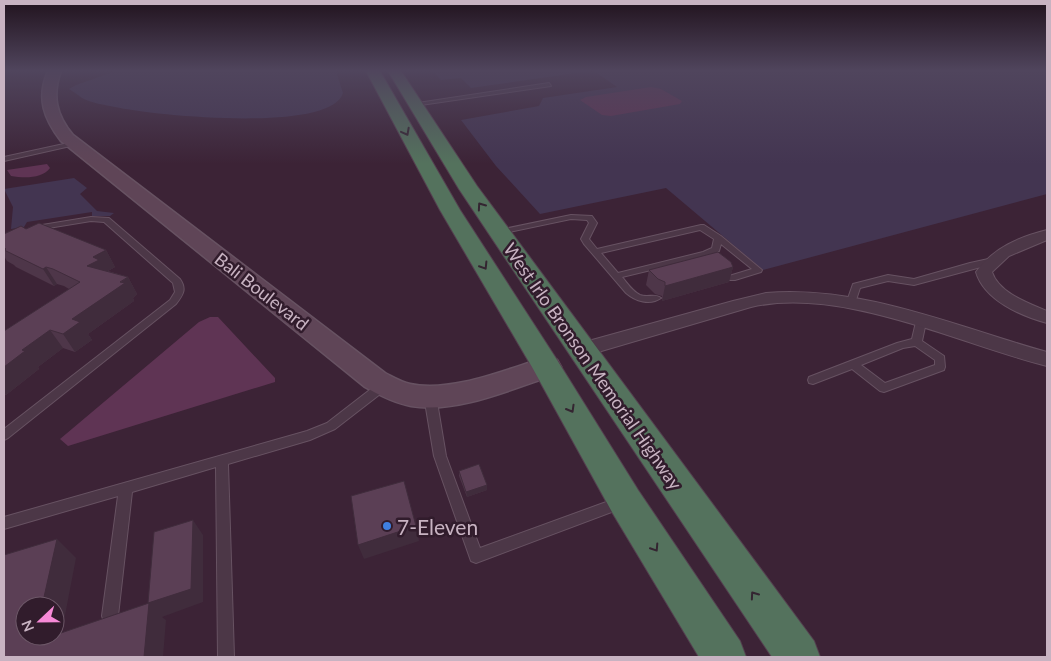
<svg xmlns="http://www.w3.org/2000/svg" width="1051" height="661" font-family="Lato,sans-serif">
	<rect width="100%" height="100%" fill="#3c2336"/>
	<path fill="#433551" d="M 116,71 L 336,71 L 343,93 C 331,134 150,115 115,107 C 105,105 91,103 82,98 C 78,95 74,92 69,89 L 76,85 Z
		M 433,71 L 589,71 L 471,88 L 461,78 L 441,80 Z
		M 594,71 L 1047,71 L 1047,194 L 763,270 L 666,188 L 540,214 L 496,166 L 461,120 L 539,106 L 543,98 L 617,87 Z
		M 74,178 L 87,188 L 80,194 L 97,211 L 114,213 L 110,216 L 92,216 L 92,212 L 27,222 L 24,227 L 11,229 L 13,207 L 4,189 Z"/>
	<path fill="#5f3454" d="M 651,87 L 661,89 L 682,101 L 680,104 L 611,116 L 602,115 L 580,100 L 586,97 Z
		M 47,164 L 50,168 C 42,179 24,178 11,176 L 7,170 Z
		M 210,317 L 218,317 L 275,378 L 275,382 L 68,446 L 60,439 L 199,322 Z"/>
	<g fill="none" stroke-linecap="round" stroke-linejoin="round">
		<defs>
			<path id="lane" d="M 549,83 L 551,86 L 414,106 L 411,104 Z
				M 73,142 L 76,144 L 75,145 L 4,161 L 4,157 Z
				M 571,215 L 592,216 L 597,223 L 589,239 L 597,249 L 701,225 L 704,225 L 721,236 L 762,270 L 761,272 L 735,280 L 729,280 L 728,278 L 729,276 L 752,269 L 721,244 L 719,251 L 709,256 L 622,277 C 627,283 633,292 640,295 C 648,298 655,293 661,298 C 650,306 635,301 626,293 L 584,244 L 581,239 L 589,223 L 587,220 L 571,219 L 499,234 L 495,232 L 499,230 ZM 700,230 L 714,239 L 712,248 L 703,252 L 618,273 L 601,253 Z
				M 91,217 L 109,218 L 180,279 C 187,289 183,295 176,304 L 8,438 L 4,440 L 4,429 L 170,300 L 175,292 L 173,283 L 104,222 L 91,221 L 36,230 L 32,228 L 36,226 Z
				M 993,258 L 996,259 L 997,261 L 996,263 L 914,285 L 888,281 L 860,288 L 854,306 L 848,306 L 846,304 L 853,284 L 888,275 L 914,279 L 970,263 Z
				M 921,319 L 926,322 L 922,341 L 944,356 L 945,367 L 944,370 L 884,392 L 880,391 L 852,369 L 813,384 L 809,383 L 808,380 L 809,377 L 897,343 L 912,339 L 916,322 ZM 915,346 L 935,360 L 935,365 L 885,383 L 861,365 L 903,348 Z
				M 384,381 L 388,382 L 390,385 L 388,388 L 335,429 L 310,440 L 228,464 L 234,657 L 218,657 L 216,467 L 132,492 L 118,616 L 116,622 L 110,624 L 104,622 L 102,616 L 118,496 L 4,529 L 4,517 L 307,431 L 327,423 L 380,382 Z
				M 430,392 L 434,393 L 436,396 L 446,456 L 480,548 L 620,497 L 625,499 L 627,503 L 625,507 L 476,563 L 471,561 L 434,456 L 424,396 L 426,393 Z"/>
			<path id="street" d="M 1047,230 L 1047,240 L 1009,256 L 992,272 C 999,293 1028,303 1047,311 L 1047,323 C 1021,316 984,300 976,272 C 993,248 1019,237 1047,230 Z
				M 766,293 C 862,285 957,327 1047,352 L 1047,366 C 959,344 842,286 751,307 L 581,357 L 574,355 L 571,350 L 574,345 L 733,301 Z"/>
			<path id="secondary" d="M 48,71 L 61,71 C 52,95 56,115 73,135 L 385,373 C 393,377 401,382 410,384 C 452,393 507,369 547,357 L 557,360 L 561,367 L 557,374 C 514,388 457,414 411,406 C 395,403 379,395 365,387 L 61,141 C 44,119 36,98 48,71 Z"/>
			<path id="highway" d="M 366,71 L 380,71 L 460,210 L 557,360 L 638,490 L 740,641 L 746,657 L 699,657 L 612,512 L 532,367 L 440,210 Z
				M 388,71 L 401,71 L 477,186 L 814,641 L 820,657 L 772,657 L 459,189 Z"/>
		</defs>
		<use href="#lane" stroke="#675262" stroke-width="2"/>
		<use href="#street" stroke="#675262" stroke-width="2"/>
		<use href="#secondary" stroke="#675262" stroke-width="3"/>
		<use href="#highway" stroke="#543f4f" stroke-width="2"/>
		<use href="#lane" fill="#4c3747" fill-rule="evenodd"/>
		<use href="#street" fill="#4c3747" fill-rule="evenodd"/>
		<use href="#secondary" fill="#5f4557" fill-rule="evenodd"/>
		<use href="#highway" fill="#54725d" fill-rule="evenodd"/>
	</g>
	<path fill="#4e3649" d="M 26,229 L 106,250 L 115,267 L 108,271 L 128,277 L 137,294 L 133,298 L 134,301 L 88,334 L 92,340 L 75,352 L 63,348 L 38,367 L 39,369 L 6,395 L 4,394 L 4,331 L 69,289 L 64,286 L 57,284 L 54,286 L 16,267 L 14,265 L 7,261 L 4,256 L 4,234 Z
		M 733,267 L 729,282 L 662,301 L 662,296 L 655,294 L 646,285 L 649,270 Z
		M 459,471 L 487,485 L 487,490 L 467,497 L 459,476 Z"/>
	<path fill="#402c3c" d="M 106,250 L 115,267 L 106,272 L 87,266 L 93,257 Z
		M 46,267 L 57,284 L 54,286 L 43,269 Z
		M 733,267 L 729,282 L 662,301 L 665,286 Z
		M 128,277 L 137,294 L 133,298 L 134,301 L 88,334 L 92,340 L 75,352 L 63,334 L 72,319 Z
		M 50,330 L 63,348 L 38,367 L 39,369 L 6,395 L 4,392 L 4,367 L 22,350 Z
		M 487,485 L 487,490 L 467,497 L 466,492 Z
		M 193,520 L 203,535 L 203,602 L 162,617 L 166,620 L 163,657 L 144,657 L 148,604 Z
		M 416,526 L 419,541 L 364,559 L 358,545 Z
		M 57,539 L 76,558 L 57,657 L 34,642 L 35,636 L 55,636 L 55,606 L 42,606 Z"/>
	<path fill="#5b3f55" stroke="#402c3c" d="M 39,223 L 106,250 L 93,257 L 99,260 L 87,266 L 128,277 L 120,282 L 125,283 L 72,319 L 80,322 L 63,334 L 50,330 L 22,350 L 25,351 L 4,367 L 4,331 L 80,282 L 53,269 L 46,267 L 43,269 L 4,250 L 6,249 L 4,248 L 4,234 L 21,226 L 26,229 Z
		M 718,252 L 731,262 L 733,267 L 665,286 L 665,282 L 658,279 L 649,270 Z
		M 479,464 L 487,485 L 466,492 L 459,471 Z
		M 404,481 L 416,526 L 358,545 L 351,496 Z
		M 193,520 L 191,589 L 148,603 L 154,532 Z
		M 57,539 L 42,606 L 25,606 L 25,636 L 35,636 L 34,642 L 51,636 L 55,636 L 55,635 L 149,603 L 144,657 L 4,657 L 4,555 Z"/>
	<defs><path id="oneway-chevron" d="M-2-3.5L2.5 0L-2 3.5" fill="none" stroke-width="1.6" stroke-linecap="round" stroke-linejoin="round" transform="scale(1.25)"/></defs>
	<g stroke="#342531">
		<use href="#oneway-chevron" transform="translate(406 132) rotate(62)"/>
		<use href="#oneway-chevron" transform="translate(481 206) rotate(-125)"/>
		<use href="#oneway-chevron" transform="translate(484 266) rotate(58)"/>
		<use href="#oneway-chevron" transform="translate(571 409) rotate(60)"/>
		<use href="#oneway-chevron" transform="translate(655 548) rotate(57)"/>
		<use href="#oneway-chevron" transform="translate(754 595) rotate(-125)"/>
	</g>
	<linearGradient id="sky" x2="0" y2="1"><stop stop-color="#21131e"/><stop offset="0.43" stop-color="#50455d"/><stop offset="1" stop-color="#50455d" stop-opacity="0"/></linearGradient>
	<rect width="1051" height="164" fill="url(#sky)"/>
	<circle fill="#3f7fe0" stroke="#311c2c" stroke-width="2" cx="387" cy="526" r="5"/>
	<g text-anchor="middle" dominant-baseline="central" stroke-width="5" stroke-linejoin="round" paint-order="stroke">
		<g font-size="18" fill="#c8b3c2" stroke="#311c2c">
			<text transform="translate(262 291) rotate(38)">Bali Boulevard</text>
			<text transform="translate(593 366) rotate(55)">West Irlo Bronson Memorial Highway</text>
		</g>
		<g font-size="21" fill="#c8b3c2" stroke="#311c2c" text-anchor="start">
			<text x="397" y="526">7-Eleven</text>
		</g>
	</g>
	<rect width="1051" height="661" fill="none" stroke="#c8b3c2" stroke-width="10"/>
	<g transform="translate(40 621) rotate(248)"><circle r="24" fill="#311c2c" stroke="#6d5868"/>
	<path d="M0-4L9 19L0 12L-9 19Z" fill="#f789d7"/>
	<text y="-8" font-size="14" font-weight="bold" text-anchor="middle" fill="#c8b3c2">N</text>
	</g>
</svg>
